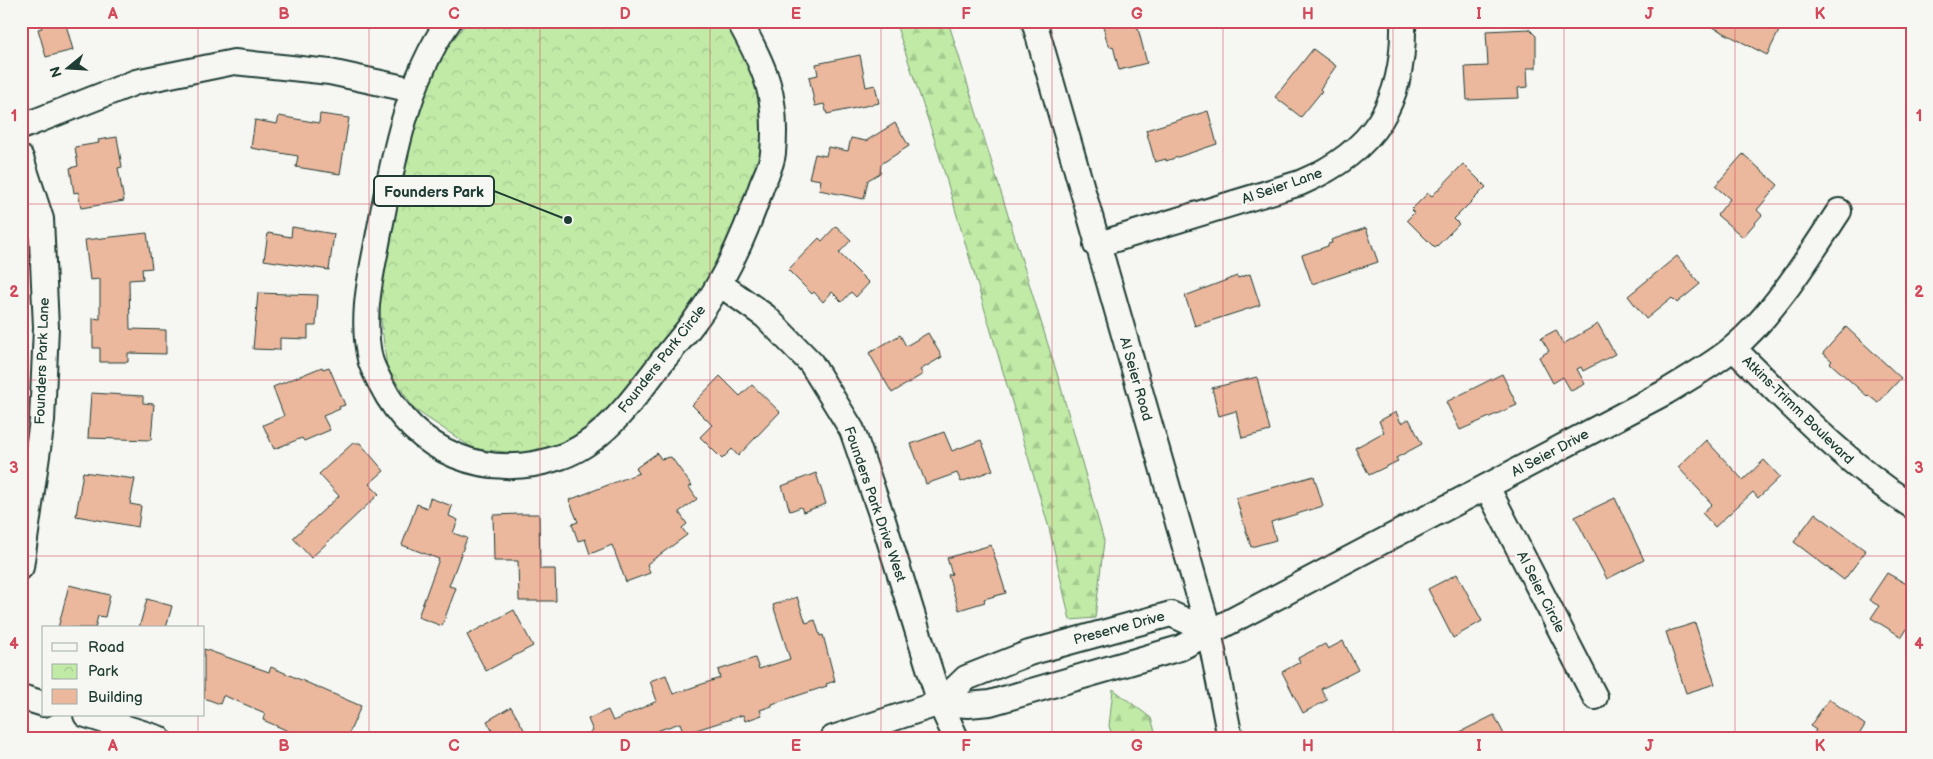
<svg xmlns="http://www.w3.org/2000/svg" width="1933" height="759" font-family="'Balsamiq Sans',sans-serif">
	<defs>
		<pattern id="forest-firs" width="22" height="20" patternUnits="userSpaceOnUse" patternTransform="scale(1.25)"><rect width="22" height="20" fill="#c0eaa6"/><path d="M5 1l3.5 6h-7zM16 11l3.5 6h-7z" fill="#a5ca90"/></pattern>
		<pattern id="park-crowns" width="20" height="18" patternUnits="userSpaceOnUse" patternTransform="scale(1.25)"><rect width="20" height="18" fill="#c0eaa6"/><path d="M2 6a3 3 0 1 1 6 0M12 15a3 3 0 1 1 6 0" fill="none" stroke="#a5ca90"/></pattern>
	</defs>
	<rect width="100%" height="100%" fill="#f6f6f2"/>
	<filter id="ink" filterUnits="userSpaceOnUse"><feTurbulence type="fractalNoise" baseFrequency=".02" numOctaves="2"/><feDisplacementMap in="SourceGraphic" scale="10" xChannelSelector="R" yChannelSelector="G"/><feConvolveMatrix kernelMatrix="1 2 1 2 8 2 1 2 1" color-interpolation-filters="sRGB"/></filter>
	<g filter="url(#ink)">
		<path fill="url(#forest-firs)" stroke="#70946d" d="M 895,21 L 948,21 L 1058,377 L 1104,541 L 1095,618 L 1070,620 L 1049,528 L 936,144 Z
			M 1113,689 L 1151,718 L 1157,738 L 1113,738 L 1109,726 Z"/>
		<path fill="url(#park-crowns)" stroke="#70946d" d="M 468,21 L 729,21 L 770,90 L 769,154 L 719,286 L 596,432 L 538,455 L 474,449 L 414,409 L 387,368 L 379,304 L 413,90 Z"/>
		<path fill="#ebb79d" stroke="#1f3d34" d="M 40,21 L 65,21 L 73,50 L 46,57 L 38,29 L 42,28 Z
			M 1102,21 L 1136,21 L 1147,63 L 1119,70 L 1113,46 L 1110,47 L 1107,42 Z
			M 1701,21 L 1784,21 L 1767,55 Z
			M 1529,29 L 1536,36 L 1536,68 L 1527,68 L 1528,87 L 1518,88 L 1519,98 L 1467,100 L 1465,67 L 1488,66 L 1486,31 Z
			M 1313,49 L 1336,66 L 1320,89 L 1322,91 L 1301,117 L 1275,97 Z
			M 860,55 L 866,87 L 875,85 L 879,103 L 827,114 L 824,104 L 815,106 L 809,77 L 818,75 L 816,64 Z
			M 1208,111 L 1217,144 L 1166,161 L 1166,159 L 1155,162 L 1146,130 Z
			M 320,114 L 349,118 L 340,174 L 296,167 L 298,156 L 251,148 L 255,120 L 277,124 L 279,116 L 319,123 Z
			M 895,123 L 909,146 L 881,164 L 880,173 L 868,180 L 864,199 L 819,190 L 821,180 L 809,178 L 815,154 L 826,156 L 828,147 L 848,151 L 851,138 L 866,141 Z
			M 117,137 L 122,167 L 118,168 L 124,201 L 81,208 L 78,192 L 74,193 L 70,168 L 78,166 L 75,147 L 99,143 L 98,140 Z
			M 1743,154 L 1778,185 L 1757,210 L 1762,215 L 1743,237 L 1717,215 L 1730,199 L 1715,186 Z
			M 1463,164 L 1486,187 L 1454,219 L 1459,224 L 1435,248 L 1407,220 L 1414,213 L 1411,210 L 1428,193 L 1432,196 Z
			M 836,226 L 851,240 L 839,253 L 869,283 L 856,297 L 851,292 L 842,302 L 832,292 L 823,302 L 814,292 L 812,294 L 788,270 L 819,238 L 822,241 Z
			M 292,227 L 334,234 L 329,270 L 264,260 L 268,233 L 291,237 Z
			M 1366,228 L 1378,262 L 1312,284 L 1302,255 L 1328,246 L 1328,244 L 1332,243 L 1331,240 Z
			M 147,233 L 152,268 L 142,269 L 143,279 L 129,280 L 130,329 L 166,330 L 166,354 L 128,353 L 128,362 L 100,362 L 100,348 L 93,348 L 93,318 L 100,319 L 100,279 L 90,280 L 85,240 Z
			M 1677,256 L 1700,284 L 1677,303 L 1672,298 L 1646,319 L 1628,296 Z
			M 1250,274 L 1260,305 L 1195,326 L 1185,296 L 1237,276 L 1238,278 Z
			M 258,293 L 318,295 L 316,326 L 308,326 L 308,339 L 280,338 L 280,350 L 253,349 Z
			M 1598,324 L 1615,354 L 1583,371 L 1581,367 L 1577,369 L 1585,384 L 1571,391 L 1563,377 L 1553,383 L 1539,357 L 1549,351 L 1541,338 L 1556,330 L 1563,344 Z
			M 1846,327 L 1901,378 L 1878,403 L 1868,395 L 1867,396 L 1830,363 L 1832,361 L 1823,353 Z
			M 928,333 L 942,357 L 920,370 L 923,374 L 892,393 L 869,353 L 900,335 L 906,346 Z
			M 322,367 L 323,369 L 329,367 L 345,405 L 339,407 L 340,409 L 323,416 L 330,430 L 304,441 L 302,438 L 274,449 L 263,425 L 284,416 L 273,387 Z
			M 1502,374 L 1517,405 L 1460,430 L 1446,402 Z
			M 720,376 L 740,396 L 752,385 L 780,412 L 738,456 L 732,449 L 722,459 L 700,437 L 712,425 L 692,405 Z
			M 1257,377 L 1270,431 L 1242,438 L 1236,411 L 1219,416 L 1212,388 Z
			M 91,393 L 143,396 L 143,403 L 154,404 L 151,440 L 88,438 Z
			M 1396,412 L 1401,423 L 1409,419 L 1422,444 L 1396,458 L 1398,461 L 1369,475 L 1355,448 L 1384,432 L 1379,421 Z
			M 944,432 L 952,451 L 981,440 L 993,470 L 961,482 L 957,473 L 926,484 L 911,444 Z
			M 1706,440 L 1743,480 L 1764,460 L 1780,477 L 1758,498 L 1753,492 L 1715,527 L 1702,513 L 1712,504 L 1678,467 Z
			M 353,443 L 360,443 L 384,471 L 369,484 L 379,494 L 311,558 L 293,538 L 339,496 L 319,474 Z
			M 657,453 L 661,459 L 671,457 L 692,486 L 689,487 L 697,499 L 679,512 L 687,524 L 682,528 L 687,535 L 647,564 L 650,573 L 626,582 L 612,545 L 590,554 L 585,539 L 578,541 L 572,524 L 578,522 L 569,500 L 639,473 L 636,468 Z
			M 83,472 L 135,479 L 130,504 L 141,506 L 138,527 L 76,516 Z
			M 816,473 L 826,504 L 803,512 L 801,507 L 790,511 L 782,486 Z
			M 1314,476 L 1323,506 L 1271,522 L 1276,540 L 1251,547 L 1236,498 Z
			M 430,498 L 452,506 L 449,516 L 458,520 L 453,533 L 467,538 L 449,586 L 456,588 L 442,626 L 418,617 L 439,559 L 402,545 L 417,504 L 427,508 Z
			M 1615,498 L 1644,560 L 1607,579 L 1575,517 Z
			M 1815,513 L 1866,551 L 1844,580 L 1794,542 Z
			M 520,514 L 539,514 L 540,569 L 555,569 L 556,601 L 519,601 L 518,561 L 494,561 L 493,515 Z
			M 991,545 L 1006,593 L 984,599 L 985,602 L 959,610 L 948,575 L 952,574 L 947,558 Z
			M 1887,573 L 1912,587 L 1912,621 L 1902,637 L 1871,618 L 1879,606 L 1869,600 Z
			M 1457,574 L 1482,621 L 1453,638 L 1428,589 Z
			M 69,585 L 110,595 L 105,617 L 98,616 L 95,628 L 58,628 Z
			M 797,597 L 806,623 L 815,620 L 820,636 L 823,635 L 835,681 L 826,684 L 827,686 L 772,704 L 772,706 L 760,710 L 762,715 L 745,721 L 743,715 L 684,734 L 680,723 L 636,738 L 578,738 L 593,731 L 588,719 L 608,710 L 613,721 L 657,701 L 650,681 L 666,675 L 673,694 L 720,678 L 718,670 L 755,658 L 759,669 L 790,659 L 773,605 Z
			M 147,599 L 172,606 L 166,628 L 139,628 Z
			M 514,610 L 533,646 L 486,671 L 467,635 Z
			M 1695,623 L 1715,684 L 1686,693 L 1666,632 Z
			M 1343,641 L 1358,670 L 1321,689 L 1327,700 L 1303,713 L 1282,672 L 1300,662 L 1298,658 L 1325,644 L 1328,649 Z
			M 204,649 L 269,672 L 271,667 L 361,706 L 347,738 L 304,738 L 263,720 L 265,713 L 225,696 L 223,696 L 220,704 L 204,698 Z
			M 1829,699 L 1865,725 L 1857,738 L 1811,738 L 1816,730 L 1810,726 Z
			M 511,707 L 529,738 L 496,738 L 487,721 Z
			M 1494,715 L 1506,738 L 1448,738 Z"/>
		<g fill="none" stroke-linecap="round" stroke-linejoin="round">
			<defs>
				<path id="minor" d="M 449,21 C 403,86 390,177 375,254 C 368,289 362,323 370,359 C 372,367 377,376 381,384 C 415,452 487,483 560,457 C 605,442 636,395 664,359 C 684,335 705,310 720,282 C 737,252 751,218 762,185 C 766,175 772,164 773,153 C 778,97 766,69 739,21
					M 1034,21 L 1209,631 L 1230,738
					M 21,127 L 136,82 L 234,62 L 330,72 L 413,90
					M 21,158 L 41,219 L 46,327 L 42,421 L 21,567
					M 1096,245 L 1300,183 C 1375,151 1405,102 1403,21
					M 720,284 L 765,316 L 811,363 L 852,430 L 882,517 L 940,703 L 956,738
					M 1733,348 C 1790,404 1844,462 1912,506
					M 1487,487 L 1595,697
					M 21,697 L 44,704
					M 940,703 L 966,678 L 1029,653 L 1171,614 L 1209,631
					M 86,715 L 158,738
					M 833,738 L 940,703 L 968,705 L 990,703 L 1180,648 L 1666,392 C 1688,378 1713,365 1733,348 C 1774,314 1810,255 1839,211"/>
			</defs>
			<use href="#minor" stroke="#1f3d34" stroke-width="28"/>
			<use href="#minor" stroke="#f6f6f2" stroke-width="24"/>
		</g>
	</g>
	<path fill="none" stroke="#d1495b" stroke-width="1" stroke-opacity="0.55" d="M 198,21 L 198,628M 369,21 L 369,738M 540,21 L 540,738M 710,21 L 710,738M 881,21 L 881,738M 1052,21 L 1052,738M 1223,21 L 1223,738M 1393,21 L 1393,738M 1564,21 L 1564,738M 1735,21 L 1735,738M 21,204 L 1912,204M 21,380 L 1912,380M 21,556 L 1912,556M 198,715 L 198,738"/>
	<g text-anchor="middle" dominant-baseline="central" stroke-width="4.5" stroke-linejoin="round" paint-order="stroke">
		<g font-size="14" fill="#1f3d34" stroke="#f6f6f2">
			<text transform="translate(1282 186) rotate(-19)">Al Seier Lane</text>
			<text transform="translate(662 359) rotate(-52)">Founders Park Circle</text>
			<text transform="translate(42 361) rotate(-88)">Founders Park Lane</text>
			<text transform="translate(1136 379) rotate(74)">Al Seier Road</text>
			<text transform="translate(1798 410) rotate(44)">Atkins-Trimm Boulevard</text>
			<text transform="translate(1550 453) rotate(-28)">Al Seier Drive</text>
			<text transform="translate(875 504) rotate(71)">Founders Park Drive West</text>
			<text transform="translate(1541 592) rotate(63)">Al Seier Circle</text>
			<text transform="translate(1119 628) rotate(-15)">Preserve Drive</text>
		</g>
	</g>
	<path fill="none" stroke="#1f3d34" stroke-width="2" d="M568 220L494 191"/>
	<circle fill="#1f3d34" stroke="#f6f6f2" stroke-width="2" cx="568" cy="220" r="5"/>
	<rect fill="#f6f6f2" stroke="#1f3d34" stroke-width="2" x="374" y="176" width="120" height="30" rx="5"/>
	<g font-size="15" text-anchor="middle" font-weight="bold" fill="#1f3d34">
		<text x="434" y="197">Founders Park</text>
	</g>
	<rect width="1933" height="759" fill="none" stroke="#f6f6f2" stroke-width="55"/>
	<rect x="42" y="626" width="162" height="90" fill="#f6f6f2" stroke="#a0aca6"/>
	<rect x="52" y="643" width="25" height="8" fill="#f6f6f2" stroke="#a0aca6"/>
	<text x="88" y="652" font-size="15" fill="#1f3d34">Road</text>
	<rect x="52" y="664" width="25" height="15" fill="url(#park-crowns)" stroke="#a0aca6"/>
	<text x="88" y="676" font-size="15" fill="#1f3d34">Park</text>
	<rect x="52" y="689" width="25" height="15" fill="#ebb79d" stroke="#a0aca6"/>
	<text x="88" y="702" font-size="15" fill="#1f3d34">Building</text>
	<g transform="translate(68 68) rotate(252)" stroke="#f6f6f2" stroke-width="4" paint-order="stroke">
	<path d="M0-4L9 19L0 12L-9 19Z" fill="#1f3d34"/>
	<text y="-8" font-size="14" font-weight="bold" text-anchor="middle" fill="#1f3d34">N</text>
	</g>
	<rect x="28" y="28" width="1878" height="704" fill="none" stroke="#d1495b" stroke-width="2"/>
	<g font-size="16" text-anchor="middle" font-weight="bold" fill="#d1495b">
		<text x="113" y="19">A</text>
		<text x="284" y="19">B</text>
		<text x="454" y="19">C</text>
		<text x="625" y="19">D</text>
		<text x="796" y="19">E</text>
		<text x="966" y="19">F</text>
		<text x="1137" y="19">G</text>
		<text x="1308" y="19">H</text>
		<text x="1479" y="19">I</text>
		<text x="1649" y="19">J</text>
		<text x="1820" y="19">K</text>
		<text x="14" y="121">1</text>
		<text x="1919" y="121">1</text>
		<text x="14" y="297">2</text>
		<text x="1919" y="297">2</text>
		<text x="14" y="473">3</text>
		<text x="1919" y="473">3</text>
		<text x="14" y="649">4</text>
		<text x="1919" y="649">4</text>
		<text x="113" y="751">A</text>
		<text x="284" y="751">B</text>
		<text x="454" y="751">C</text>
		<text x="625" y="751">D</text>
		<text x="796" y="751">E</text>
		<text x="966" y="751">F</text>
		<text x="1137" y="751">G</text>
		<text x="1308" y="751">H</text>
		<text x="1479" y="751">I</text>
		<text x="1649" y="751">J</text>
		<text x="1820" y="751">K</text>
	</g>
</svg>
